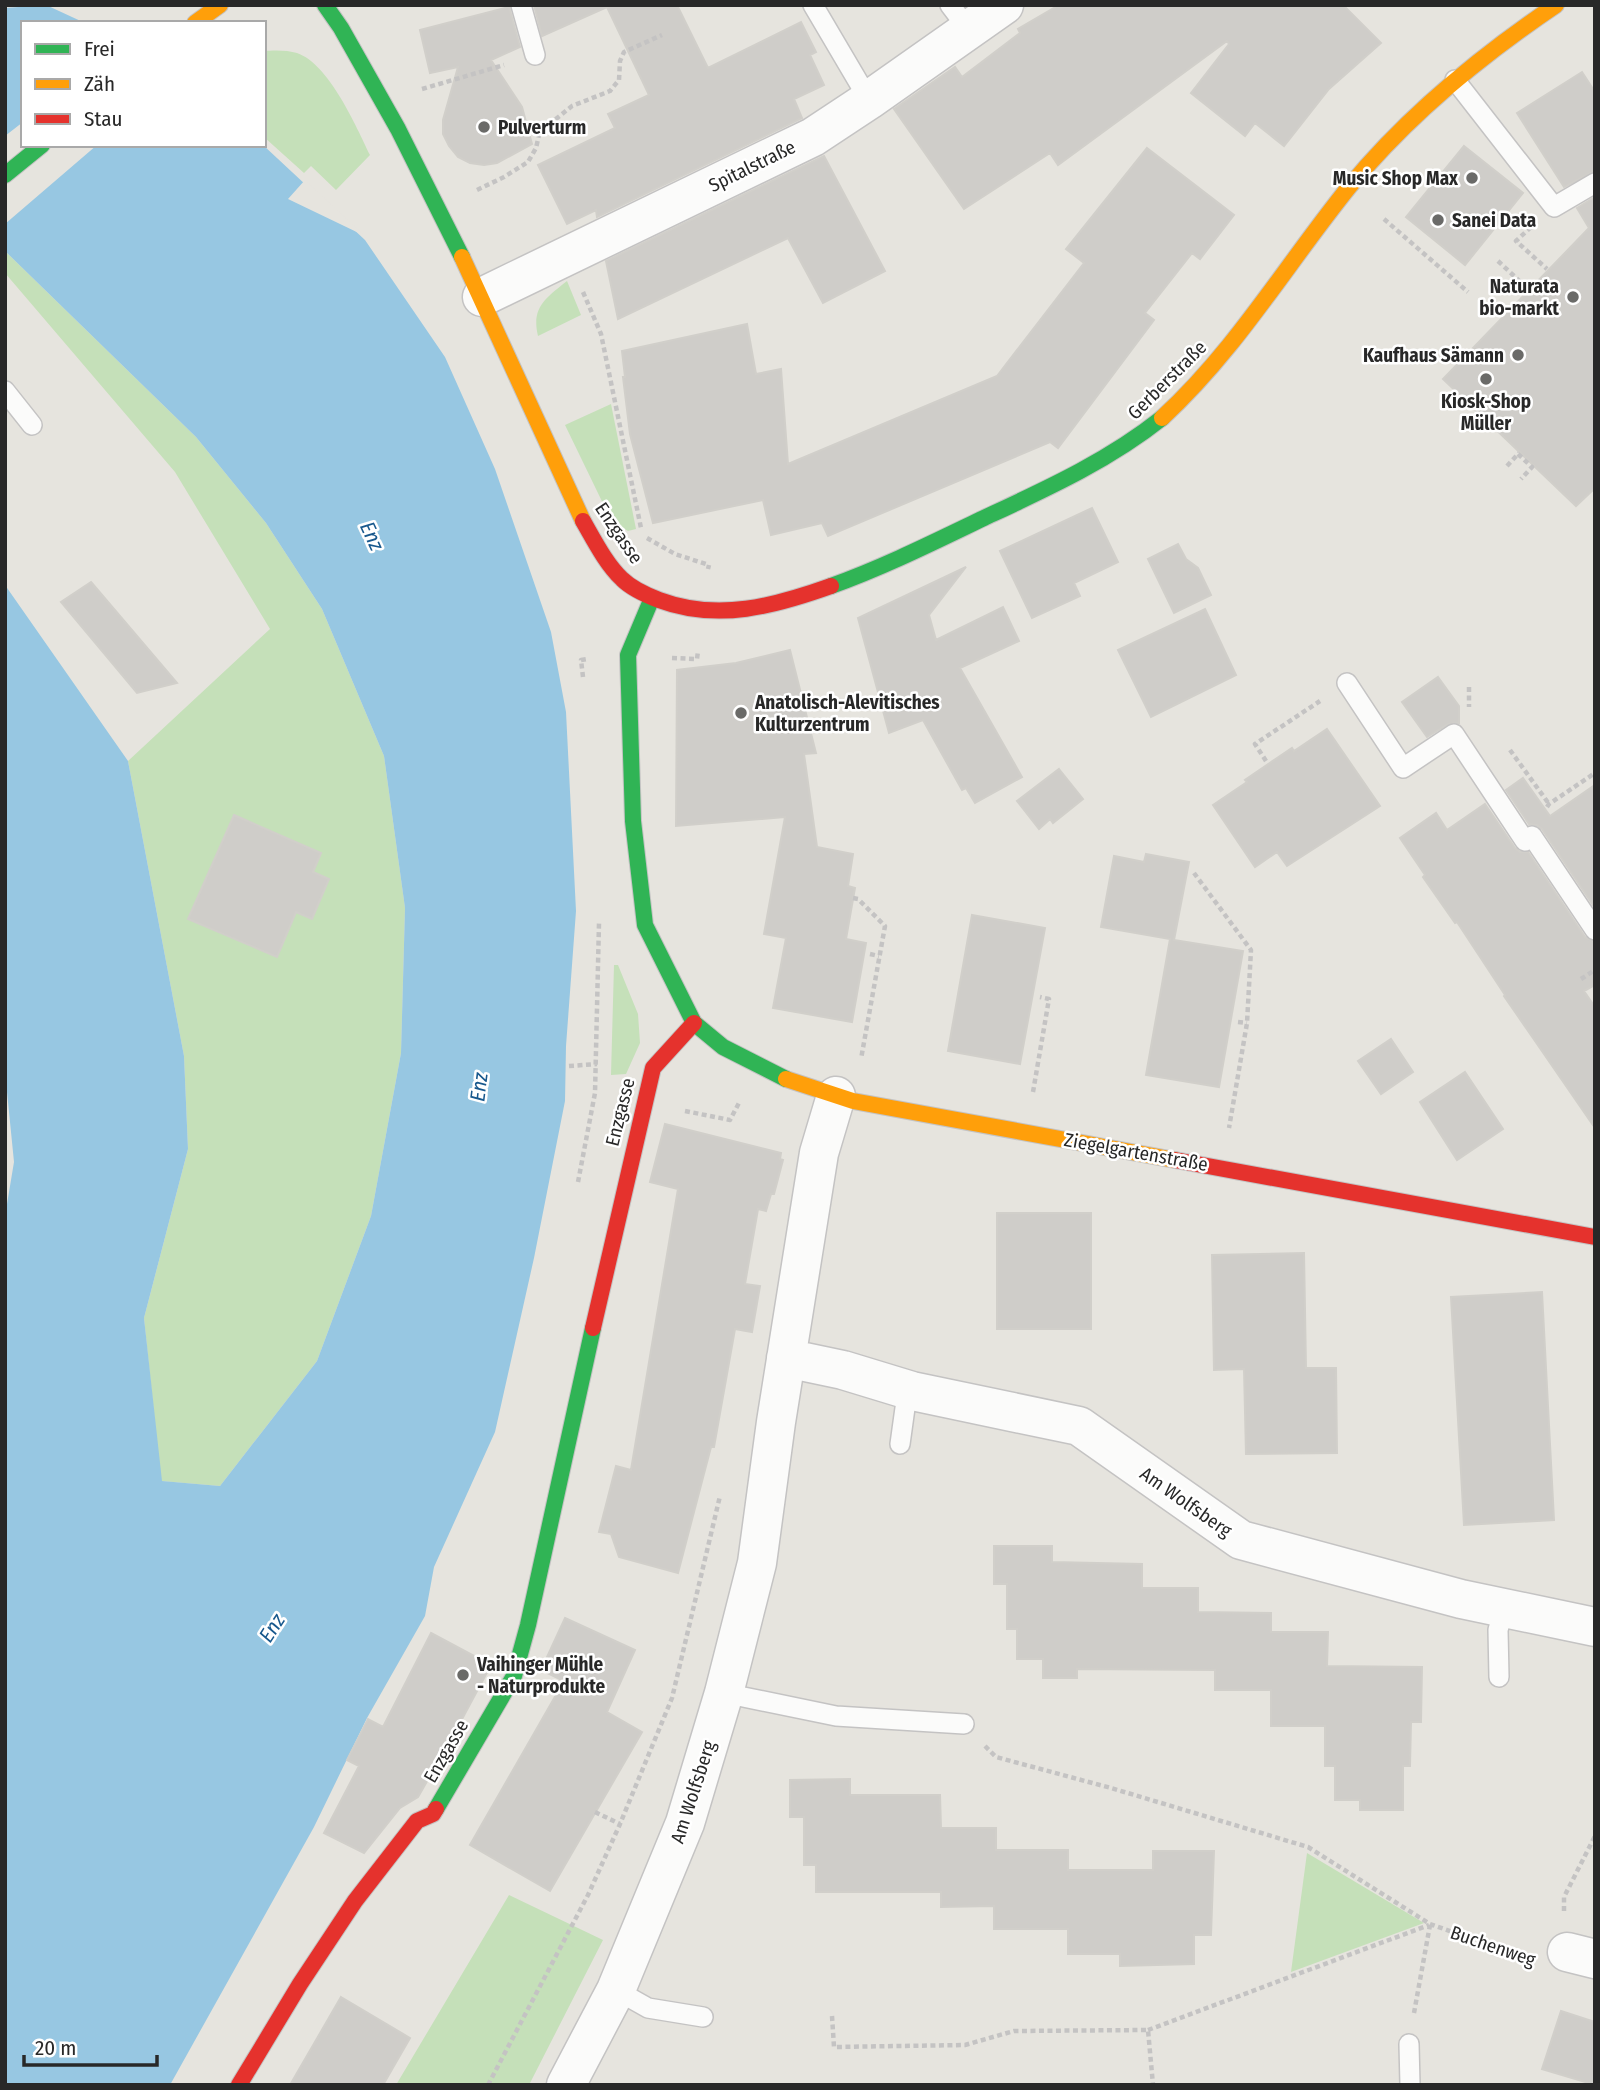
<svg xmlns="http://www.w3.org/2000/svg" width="1600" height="2090" font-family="'Fira Sans Condensed',sans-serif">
	<rect width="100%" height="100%" fill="#e6e4de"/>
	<path fill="#c5e0b9" d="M 264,51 C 274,50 288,50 297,53 C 329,64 356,126 370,155 L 336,190 L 311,166 L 304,173 L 264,137 Z
		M 5,251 L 196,437 L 266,523 L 322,609 L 384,756 L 405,908 L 401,1053 L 371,1216 L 317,1361 L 220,1486 L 161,1481 L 144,1318 L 188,1149 L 184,1056 L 128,761 L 270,629 L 175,472 L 5,273 Z
		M 567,281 L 581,315 L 538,336 C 531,307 546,298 567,281 Z
		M 611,404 L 636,529 L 628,531 L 612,522 L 565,425 Z
		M 614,965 L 618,965 L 638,1014 L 640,1043 L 626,1074 L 611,1075 Z
		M 1307,1853 L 1424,1923 L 1291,1972 Z
		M 509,1895 L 603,1940 L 529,2085 L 396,2085 Z"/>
	<path fill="#97c7e2" d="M 46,5 L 85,23 L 23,23 L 23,145 L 263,145 L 365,240 L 445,357 L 495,469 L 551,632 L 566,712 L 576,911 L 566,1046 L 565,1101 L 534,1258 L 495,1432 L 434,1567 L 425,1616 L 367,1718 L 314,1827 L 170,2085 L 5,2085 L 5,1216 L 14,1162 L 5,1072 L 5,585 L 128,761 L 184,1056 L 188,1149 L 144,1318 L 162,1481 L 220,1486 L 317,1361 L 371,1216 L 401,1053 L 405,908 L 384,756 L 322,609 L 266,523 L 196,437 L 5,251 L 5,8 Z"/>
	<path fill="#e6e4de" d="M 23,122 L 23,145 L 97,145 L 5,224 L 5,136 Z
		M 305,180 L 365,236 L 288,199 Z"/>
	<path fill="#cfcdc9" stroke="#d1cfca" stroke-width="2" d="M 534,5 L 677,5 L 708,68 L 801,22 L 816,52 L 810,55 L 824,85 L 794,99 L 802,118 L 597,217 L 596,210 L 567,224 L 538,165 L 615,128 L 608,114 L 649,95 L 607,7 L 542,36 Z
		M 1059,5 L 1343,5 L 1381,43 L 1329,89 L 1284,146 L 1255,123 L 1245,136 L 1191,93 L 1229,44 L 1227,41 L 1058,165 L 1050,153 L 964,209 L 894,109 L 955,67 L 962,77 L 1020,33 L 1018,29 Z
		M 509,7 L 520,47 L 491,60 L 522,107 L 532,144 L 497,163 L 484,165 L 470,163 L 458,157 L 449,146 L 443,134 L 443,120 L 458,67 L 430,73 L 420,30 Z
		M 1582,72 L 1595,92 L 1595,171 L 1564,187 L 1517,113 Z
		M 1464,146 L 1523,193 L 1465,265 L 1406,217 Z
		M 1147,148 L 1234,215 L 1200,259 L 1192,253 L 1145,313 L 1154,320 L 1058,448 L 1050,442 L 828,536 L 822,523 L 771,535 L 763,500 L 653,523 L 630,434 L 623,377 L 625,377 L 622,351 L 747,324 L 756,374 L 781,369 L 788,464 L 997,376 L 1084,263 L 1066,249 Z
		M 824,156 L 885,271 L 823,303 L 788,238 L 618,319 L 606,261 Z
		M 1595,197 L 1595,488 L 1576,506 L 1443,379 L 1589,228 L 1577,208 Z
		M 1092,508 L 1118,562 L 1074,583 L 1080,596 L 1032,618 L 1000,551 Z
		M 1178,544 L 1186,559 L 1198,568 L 1211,595 L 1174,613 L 1148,559 Z
		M 966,567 L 929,615 L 936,640 L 1003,607 L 1019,641 L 960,668 L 1022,777 L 975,803 L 966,788 L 962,790 L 923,720 L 889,733 L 858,618 Z
		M 91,582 L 177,683 L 137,693 L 61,602 Z
		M 1205,609 L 1236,675 L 1151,717 L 1118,650 Z
		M 790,650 L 816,753 L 804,754 L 817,847 L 853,854 L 848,886 L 855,888 L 846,939 L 866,943 L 852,1022 L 773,1008 L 786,938 L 764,934 L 785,817 L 676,826 L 677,670 L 736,663 Z
		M 1438,677 L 1459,706 L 1459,723 L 1448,724 L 1427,737 L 1402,702 Z
		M 1327,729 L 1380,806 L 1287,866 L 1277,852 L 1255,867 L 1213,805 L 1247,782 L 1245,780 L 1277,758 L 1292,748 L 1294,751 Z
		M 1059,769 L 1083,799 L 1053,823 L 1050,819 L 1039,829 L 1017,801 Z
		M 1523,778 L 1550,816 L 1595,785 L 1595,908 L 1542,829 L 1537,825 L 1529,824 L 1506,790 Z
		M 1485,804 L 1515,848 L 1520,852 L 1528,852 L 1585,937 L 1595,942 L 1595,985 L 1584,991 L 1595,1007 L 1595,1128 L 1504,996 L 1505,995 L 1457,922 L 1455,923 L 1423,877 L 1425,875 L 1400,838 L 1436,813 L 1447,830 Z
		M 234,815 L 321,853 L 313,872 L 329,879 L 312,919 L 296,912 L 277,957 L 188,919 Z
		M 1146,854 L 1189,862 L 1174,940 L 1243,951 L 1219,1087 L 1146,1075 L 1170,939 L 1101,927 L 1114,856 L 1144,862 Z
		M 972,915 L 1045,928 L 1020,1064 L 948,1051 Z
		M 1391,1039 L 1413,1072 L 1381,1094 L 1358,1061 Z
		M 1465,1072 L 1503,1129 L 1457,1160 L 1420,1102 Z
		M 665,1124 L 781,1153 L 780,1159 L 783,1160 L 774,1194 L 771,1194 L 766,1211 L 758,1209 L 745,1284 L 760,1286 L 752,1332 L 735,1329 L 714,1447 L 711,1447 L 678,1573 L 619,1557 L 611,1534 L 599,1532 L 616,1466 L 631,1470 L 678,1189 L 650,1182 Z
		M 997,1213 L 1091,1213 L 1091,1329 L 997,1329 Z
		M 1304,1253 L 1306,1368 L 1336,1368 L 1337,1453 L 1246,1454 L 1244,1369 L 1214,1370 L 1212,1255 Z
		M 1542,1292 L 1554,1520 L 1464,1525 L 1451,1297 Z
		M 994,1546 L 1052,1546 L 1052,1562 L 1142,1564 L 1142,1588 L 1198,1588 L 1198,1612 L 1271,1613 L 1271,1632 L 1328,1632 L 1327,1666 L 1422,1667 L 1421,1722 L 1411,1722 L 1410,1766 L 1403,1766 L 1403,1810 L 1360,1810 L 1360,1800 L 1335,1800 L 1335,1766 L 1325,1766 L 1325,1726 L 1271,1726 L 1271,1690 L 1215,1690 L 1215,1670 L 1077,1669 L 1077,1678 L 1043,1678 L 1043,1659 L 1017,1659 L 1017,1629 L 1007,1629 L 1007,1584 L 994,1584 Z
		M 565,1618 L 635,1650 L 607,1712 L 642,1732 L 550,1891 L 470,1845 L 564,1681 L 541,1670 Z
		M 431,1633 L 491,1665 L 453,1736 L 418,1797 L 400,1808 L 364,1853 L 324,1833 L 359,1766 L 347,1760 L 368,1719 L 383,1727 Z
		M 850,1779 L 850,1795 L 940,1795 L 941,1828 L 996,1828 L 996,1850 L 1068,1850 L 1068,1870 L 1153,1870 L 1153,1851 L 1214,1851 L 1211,1935 L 1194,1935 L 1194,1964 L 1120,1966 L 1120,1954 L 1068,1954 L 1068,1929 L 994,1929 L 994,1906 L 941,1907 L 941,1892 L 816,1892 L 816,1865 L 804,1865 L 804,1817 L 790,1817 L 790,1780 Z
		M 341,1997 L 410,2038 L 383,2085 L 290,2085 Z
		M 1561,2011 L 1595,2022 L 1595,2085 L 1542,2069 Z"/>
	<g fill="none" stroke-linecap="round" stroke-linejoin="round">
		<defs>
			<path id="lane" d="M 521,5 L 535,55
				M 813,5 L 869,100
				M 950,5 L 969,30
				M 1455,80 L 1554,207 L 1595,183
				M 5,391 L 32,425
				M 1347,683 L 1403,768 L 1454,734 L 1525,841 L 1532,836 L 1595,930
				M 900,1444 L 905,1408 L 912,1391
				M 1499,1677 L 1498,1630 L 1504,1608
				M 724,1693 L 836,1716 L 964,1724
				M 616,1990 L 648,2008 L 703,2017
				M 1409,2044 L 1410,2085"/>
			<path id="street" d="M 482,297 L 813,137 L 869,100 L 1004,5
				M 786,1358 L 843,1370 L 912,1391 L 1079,1426 L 1241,1540 L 1461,1599 L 1595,1627
				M 1567,1952 L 1595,1959
				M 566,2085 L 616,1990 L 685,1823 L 724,1693 L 757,1563 L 776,1422 L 819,1153 L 836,1096"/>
			<path id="fast" d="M 325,5 L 341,28 L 398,129 L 462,257
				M 5,175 L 42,145
				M 831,586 C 884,567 934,542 984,518 C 1046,489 1108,461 1162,418
				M 652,598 L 628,655 L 633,821 L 645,925 L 694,1023 L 723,1047 L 786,1079
				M 436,1809 L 514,1676 L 528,1625 L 593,1328"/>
			<path id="slow" d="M 195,23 L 220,5
				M 462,257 L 583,521
				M 1162,418 C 1236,350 1286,265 1349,187 C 1408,115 1479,57 1556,5
				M 786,1079 L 853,1101 L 1175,1160"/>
			<path id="jam" d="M 583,521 C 594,540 606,564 622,579 C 632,589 646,595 659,600 C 718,622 775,606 831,586
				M 1175,1160 L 1595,1237
				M 593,1328 L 653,1068 L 694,1023
				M 239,2085 L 300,1984 L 355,1901 L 417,1821 L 433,1814 L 436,1809"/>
		</defs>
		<use href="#lane" stroke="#c4c3c3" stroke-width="22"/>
		<use href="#street" stroke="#c4c3c3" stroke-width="41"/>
		<use href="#fast" stroke="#c4c3c3" stroke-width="18"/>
		<use href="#slow" stroke="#c4c3c3" stroke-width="18"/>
		<use href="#jam" stroke="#c4c3c3" stroke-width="18"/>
		<path stroke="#c4c3c3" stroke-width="4.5" stroke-dasharray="5 3.5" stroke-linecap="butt" d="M 422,89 L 504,65
			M 477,190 L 504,177 L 528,162 L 536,148 L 539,135 L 551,123 L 572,106 L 610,91 L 619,80 L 620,61 L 624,52 L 662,35
			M 1384,219 L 1468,292
			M 1531,227 L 1516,241 L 1547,269
			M 1498,261 L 1528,289
			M 583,292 L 601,334 L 641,528
			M 1518,454 L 1532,467 L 1521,479
			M 1507,466 L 1519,453
			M 647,538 L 675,554 L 709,565 L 708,569
			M 672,658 L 697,659 L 698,651
			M 583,677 L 581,660 L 587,659
			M 1469,687 L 1469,707
			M 1510,750 L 1549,804
			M 1266,761 L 1255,744 L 1320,701
			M 1547,807 L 1549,804 L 1595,773
			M 1194,873 L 1251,950 L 1247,1023 L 1229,1128
			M 853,898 L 858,899 L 885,926 L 861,1059
			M 870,954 L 879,956
			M 1581,979 L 1595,970
			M 1238,1022 L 1247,1023
			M 569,1066 L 597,1064
			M 1033,1092 L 1049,999 L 1040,997
			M 685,1111 L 730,1120 L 740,1101
			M 578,1182 L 595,1093 L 599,923
			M 985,1746 L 996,1757 L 1111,1788 L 1308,1847 L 1430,1924 L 1526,1958
			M 595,1812 L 620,1824
			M 1564,1911 L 1564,1897 L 1595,1836
			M 1414,2013 L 1430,1925
			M 832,2016 L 834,2047 L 965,2045 L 1014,2031 L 1148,2030 L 1153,2085
			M 1148,2030 L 1429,1925
			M 488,2085 L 588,1895 L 620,1824 L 672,1698 L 720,1496"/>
		<use href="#lane" stroke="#fbfbfa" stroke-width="19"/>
		<use href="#street" stroke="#fbfbfa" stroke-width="38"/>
		<use href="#fast" stroke="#30b455" stroke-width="16"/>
		<use href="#slow" stroke="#ff9f0a" stroke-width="16"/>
		<use href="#jam" stroke="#e5322d" stroke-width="16"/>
	</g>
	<g fill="#6a6a68" stroke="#fff" stroke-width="2.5">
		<circle cx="484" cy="127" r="7"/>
		<circle cx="1472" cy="178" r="7"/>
		<circle cx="1438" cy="220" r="7"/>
		<circle cx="1573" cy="297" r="7"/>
		<circle cx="1518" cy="355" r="7"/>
		<circle cx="1486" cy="379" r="7"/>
		<circle cx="741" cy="713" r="7"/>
		<circle cx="463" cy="1675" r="7"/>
	</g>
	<g text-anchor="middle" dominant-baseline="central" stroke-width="5" stroke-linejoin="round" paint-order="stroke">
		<g font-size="19" font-weight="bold" fill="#282828" stroke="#fff" text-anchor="start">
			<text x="498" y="127">Pulverturm</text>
			<text x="1458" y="178" text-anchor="end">Music Shop Max</text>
			<text x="1452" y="220">Sanei Data</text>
			<text x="1559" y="286" text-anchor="end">Naturata<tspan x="1559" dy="22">bio-markt</tspan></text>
			<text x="1504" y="355" text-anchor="end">Kaufhaus Sämann</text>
			<text x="1486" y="401" text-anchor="middle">Kiosk-Shop<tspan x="1486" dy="22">Müller</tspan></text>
			<text x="755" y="702">Anatolisch-Alevitisches<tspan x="755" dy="22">Kulturzentrum</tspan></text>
			<text x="477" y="1664">Vaihinger Mühle<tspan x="477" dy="22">- Naturprodukte</tspan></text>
		</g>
		<g font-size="19" fill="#282828" stroke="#fff">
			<text transform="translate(752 166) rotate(-26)">Spitalstraße</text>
			<text transform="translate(1167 380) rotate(-45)">Gerberstraße</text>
			<text transform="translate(619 533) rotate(56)">Enzgasse</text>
			<text transform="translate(620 1112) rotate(-76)">Enzgasse</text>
			<text transform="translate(1136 1152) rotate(10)">Ziegelgartenstraße</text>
			<text transform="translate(1186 1502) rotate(35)">Am Wolfsberg</text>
			<text transform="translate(446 1751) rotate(-60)">Enzgasse</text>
			<text transform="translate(693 1792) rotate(-72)">Am Wolfsberg</text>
			<text transform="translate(1493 1946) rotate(19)">Buchenweg</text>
		</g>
		<g font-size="21" font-style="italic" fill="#17588d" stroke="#fff">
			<text transform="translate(372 536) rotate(65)">Enz</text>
			<text transform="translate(479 1087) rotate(-83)">Enz</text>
			<text transform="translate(272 1628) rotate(-57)">Enz</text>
		</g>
	</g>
	<rect width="1600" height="2090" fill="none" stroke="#282828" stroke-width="14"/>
	<rect x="21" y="21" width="245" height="126" fill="#ffffff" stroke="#a9a9a9" stroke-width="2"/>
	<rect x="35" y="44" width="35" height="10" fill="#30b455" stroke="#a9a9a9" stroke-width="2"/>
	<text x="84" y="56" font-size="21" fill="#282828">Frei</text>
	<rect x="35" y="79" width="35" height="10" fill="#ff9f0a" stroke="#a9a9a9" stroke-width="2"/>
	<text x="84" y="91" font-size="21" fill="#282828">Zäh</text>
	<rect x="35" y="114" width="35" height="10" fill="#e5322d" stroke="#a9a9a9" stroke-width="2"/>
	<text x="84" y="126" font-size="21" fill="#282828">Stau</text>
	<path d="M24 2055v10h133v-10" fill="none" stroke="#282828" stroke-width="3.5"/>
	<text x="35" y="2055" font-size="21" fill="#282828" stroke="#ffffff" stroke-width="5" paint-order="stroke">20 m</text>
</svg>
